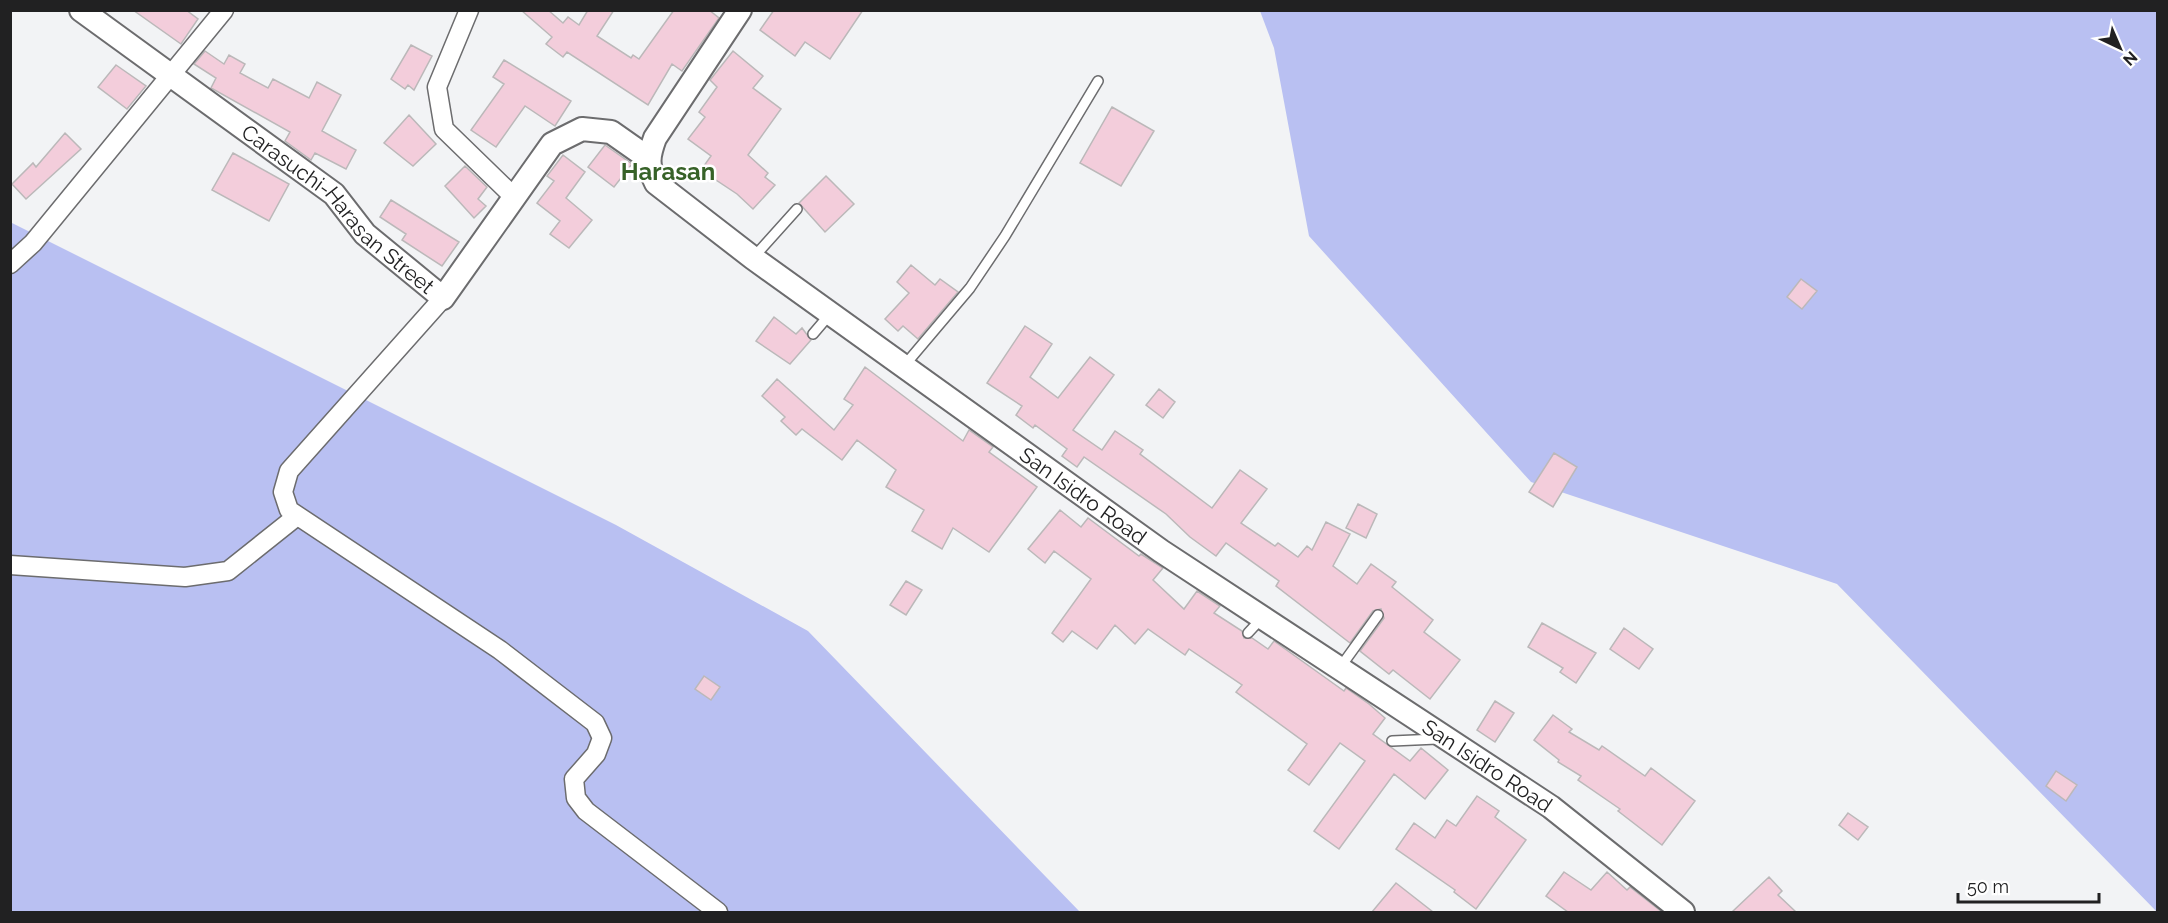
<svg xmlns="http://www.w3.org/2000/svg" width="2168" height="923" font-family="Raleway,sans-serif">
	<rect width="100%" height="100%" fill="#f2f3f5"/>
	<path fill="#b9c0f2" d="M 1260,11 L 2157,11 L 2157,912 L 1837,584 L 1531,482 L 1309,236 L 1274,48 Z
		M 10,222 L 616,525 L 808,631 L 1080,912 L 11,912 Z"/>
	<path fill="#f3cddb" stroke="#bbb8b9" stroke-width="1.5" d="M 133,10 L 186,10 L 198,19 L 181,44 Z
		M 521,10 L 548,10 L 563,23 L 568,17 L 579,25 L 588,10 L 614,10 L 597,36 L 631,58 L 633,55 L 639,59 L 674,10 L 709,10 L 719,18 L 682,71 L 672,64 L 648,105 L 567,52 L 563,57 L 546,44 L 552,37 Z
		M 774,10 L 863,10 L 830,59 L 805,42 L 795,56 L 760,30 Z
		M 411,45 L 432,56 L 414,90 L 408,85 L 405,89 L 391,79 Z
		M 205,51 L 224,64 L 229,55 L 245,64 L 240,73 L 268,88 L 273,79 L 309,98 L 317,82 L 341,95 L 322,131 L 356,150 L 346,169 L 315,153 L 311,160 L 285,141 L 290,132 L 211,88 L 216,78 L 194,64 Z
		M 733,51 L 763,76 L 753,88 L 781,109 L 748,155 L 768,173 L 765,177 L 775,185 L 753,209 L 737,194 L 701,170 L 711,156 L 688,139 L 705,117 L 699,112 L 717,87 L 710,80 Z
		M 504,60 L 571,101 L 555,126 L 525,106 L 496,147 L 471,130 L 504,84 L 493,77 Z
		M 116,65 L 146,86 L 127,109 L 98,87 Z
		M 1112,107 L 1154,131 L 1121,186 L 1080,163 Z
		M 409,115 L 436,144 L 413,166 L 384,143 Z
		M 65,133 L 81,149 L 26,199 L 12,184 L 33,163 L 36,167 Z
		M 605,145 L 632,164 L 614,187 L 588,167 Z
		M 233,153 L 289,184 L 269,221 L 212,190 Z
		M 563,155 L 585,172 L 566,198 L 592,220 L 569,248 L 550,234 L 560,221 L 537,203 L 554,181 L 547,176 Z
		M 465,166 L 487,187 L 478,199 L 486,206 L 474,218 L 445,186 Z
		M 826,176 L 854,204 L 825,232 L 799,203 Z
		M 391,200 L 459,242 L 442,266 L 402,240 L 406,234 L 380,217 Z
		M 911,265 L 935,285 L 940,279 L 958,292 L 918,339 L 903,326 L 898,331 L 885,319 L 909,293 L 897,282 Z
		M 1801,279 L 1817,291 L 1802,309 L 1787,297 Z
		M 774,317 L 796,334 L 802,328 L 811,340 L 790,364 L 756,341 Z
		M 1025,326 L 1052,344 L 1030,377 L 1058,398 L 1090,357 L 1114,375 L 1073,430 L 1102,450 L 1115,431 L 1143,450 L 1140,454 L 1212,508 L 1240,470 L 1267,489 L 1241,523 L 1275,546 L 1278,543 L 1298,557 L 1307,546 L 1312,550 L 1326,522 L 1350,534 L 1333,566 L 1357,584 L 1371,564 L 1396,582 L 1392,587 L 1433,620 L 1424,632 L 1460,660 L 1430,699 L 1393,670 L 1389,674 L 1360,651 L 1384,618 L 1381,609 L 1373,611 L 1350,643 L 1276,586 L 1279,581 L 1226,543 L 1216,556 L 1190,537 L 1166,514 L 1084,457 L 1077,467 L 1062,456 L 1067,449 L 1035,425 L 1033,428 L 1016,415 L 1022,406 L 987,383 Z
		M 865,367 L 963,441 L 969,430 L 993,447 L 989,452 L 1037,487 L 989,552 L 953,528 L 942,549 L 912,531 L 924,510 L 886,487 L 896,470 L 857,440 L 842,460 L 802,429 L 796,435 L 781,421 L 785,417 L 762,396 L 777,379 L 834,430 L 853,405 L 844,399 Z
		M 1159,389 L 1175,402 L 1163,418 L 1146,405 Z
		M 1554,453 L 1577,467 L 1553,507 L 1529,492 Z
		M 1358,504 L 1377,514 L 1366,538 L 1346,528 Z
		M 1060,510 L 1081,527 L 1088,518 L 1139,556 L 1141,554 L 1163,568 L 1153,580 L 1184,609 L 1197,591 L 1220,606 L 1214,613 L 1242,631 L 1244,638 L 1252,638 L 1268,649 L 1274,641 L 1344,691 L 1346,688 L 1369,704 L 1385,718 L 1373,734 L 1410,761 L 1421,748 L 1448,770 L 1425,799 L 1394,774 L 1339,849 L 1314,831 L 1365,761 L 1340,743 L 1309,785 L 1288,770 L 1307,744 L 1236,692 L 1242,685 L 1189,649 L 1185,655 L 1148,629 L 1135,644 L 1115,625 L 1097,649 L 1072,631 L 1063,642 L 1052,633 L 1091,579 L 1054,551 L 1045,563 L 1028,549 Z
		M 906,581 L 922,590 L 906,615 L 890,605 Z
		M 1542,623 L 1596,653 L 1576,683 L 1560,672 L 1563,668 L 1528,647 Z
		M 1624,628 L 1653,649 L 1639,669 L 1610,649 Z
		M 704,676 L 720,687 L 711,700 L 695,689 Z
		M 1495,701 L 1514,713 L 1495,742 L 1477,730 Z
		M 1553,715 L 1572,729 L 1569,732 L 1599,750 L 1602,746 L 1645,776 L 1651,768 L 1695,801 L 1662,845 L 1618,811 L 1620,809 L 1578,780 L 1581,776 L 1558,762 L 1559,760 L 1534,740 Z
		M 2056,771 L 2077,785 L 2066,801 L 2046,786 Z
		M 1477,796 L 1499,811 L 1495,817 L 1526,840 L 1476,909 L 1454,892 L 1455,890 L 1396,849 L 1414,823 L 1435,838 L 1447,820 L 1456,826 Z
		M 1848,813 L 1868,827 L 1858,840 L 1839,825 Z
		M 1564,872 L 1591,890 L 1607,872 L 1627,890 L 1630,887 L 1662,912 L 1568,912 L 1546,896 Z
		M 1769,877 L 1782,891 L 1778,895 L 1796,912 L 1732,912 Z
		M 1396,883 L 1433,912 L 1372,912 Z"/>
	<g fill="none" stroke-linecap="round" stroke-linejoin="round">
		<defs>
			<path id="service" d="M 753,258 L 797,209
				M 813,334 L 830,314
				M 904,366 L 970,288 L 1005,236 L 1098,81
				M 1248,633 L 1261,619
				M 1339,669 L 1378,615
				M 1392,741 L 1437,739"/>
			<path id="minor" d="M 469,10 L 437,87 L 444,129 L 514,197
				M 10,264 L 33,243 L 224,10
				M 443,298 L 289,471 L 283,492 L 289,510 L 500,650 L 595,723 L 602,738 L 596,754 L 574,779 L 576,798 L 586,811 L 718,912
				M 10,565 L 185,577 L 228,571 L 297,516"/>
			<g id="tertiary">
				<path id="s1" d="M 81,10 L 334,194 L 365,234 L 443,298 L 552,144 L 582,129 L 611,132 L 648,158"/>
				<path id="s2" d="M 740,10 L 655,138 C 648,157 647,165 656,183 L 753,258 L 1161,551 L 1551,807 L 1683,912"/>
			</g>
		</defs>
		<use href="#service" stroke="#6c6c6e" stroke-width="12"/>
		<use href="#minor" stroke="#6c6c6e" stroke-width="21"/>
		<use href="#tertiary" stroke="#6c6c6e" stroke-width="26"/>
		<use href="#service" stroke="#fff" stroke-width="9"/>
		<use href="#minor" stroke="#fff" stroke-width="18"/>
		<use href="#tertiary" stroke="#fff" stroke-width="22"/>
	</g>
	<g text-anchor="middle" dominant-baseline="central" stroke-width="5" stroke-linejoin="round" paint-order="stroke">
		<g font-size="21" fill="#212122" stroke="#fff">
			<text stroke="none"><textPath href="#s1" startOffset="326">Carasuchi-Harasan Street</textPath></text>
			<text stroke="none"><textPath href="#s2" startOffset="730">San Isidro Road</textPath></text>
			<text stroke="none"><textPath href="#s2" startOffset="1216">San Isidro Road</textPath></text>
		</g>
		<g font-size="24" font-weight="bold" fill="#376228" stroke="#fff">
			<text x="668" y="171">Harasan</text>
		</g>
	</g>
	<rect width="2168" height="923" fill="none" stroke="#212122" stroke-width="24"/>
	<g transform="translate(2120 48) rotate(136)" stroke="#ffffff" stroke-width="4.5" paint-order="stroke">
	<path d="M0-4.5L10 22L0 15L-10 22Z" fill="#212122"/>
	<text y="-9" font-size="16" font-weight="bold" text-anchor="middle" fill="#212122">N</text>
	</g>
	<path d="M1958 893v9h141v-9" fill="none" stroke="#212122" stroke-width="3"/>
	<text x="1967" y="893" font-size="18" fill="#212122" stroke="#ffffff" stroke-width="4.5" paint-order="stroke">50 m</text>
</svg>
